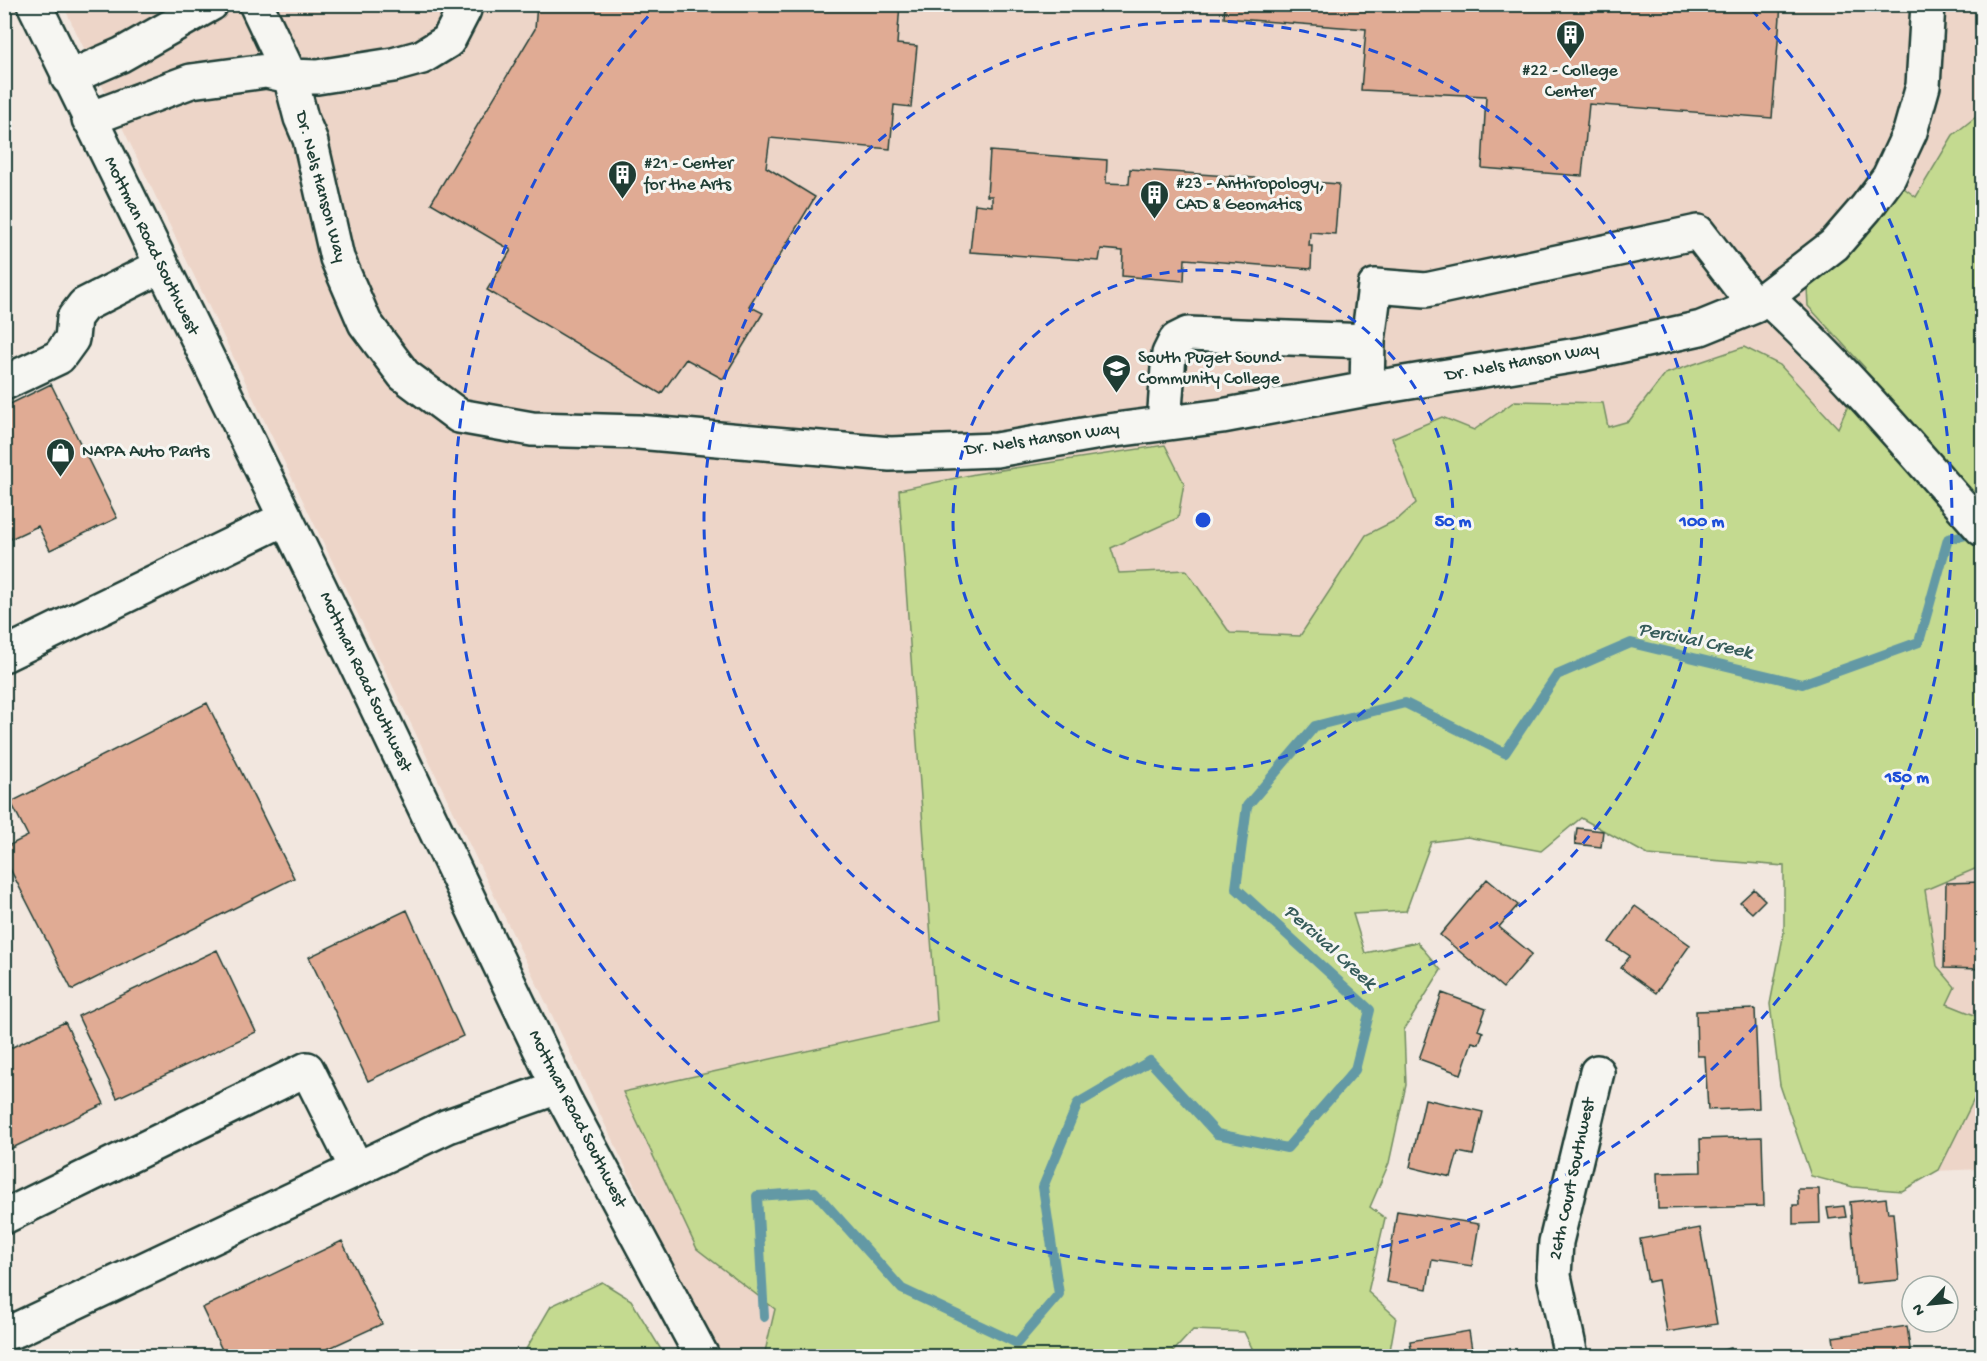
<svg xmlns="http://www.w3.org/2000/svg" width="1987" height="1361" font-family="'Gochi Hand',sans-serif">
	<rect width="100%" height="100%" fill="#f2e7df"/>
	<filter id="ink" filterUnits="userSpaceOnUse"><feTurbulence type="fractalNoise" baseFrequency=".0167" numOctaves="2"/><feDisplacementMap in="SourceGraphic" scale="12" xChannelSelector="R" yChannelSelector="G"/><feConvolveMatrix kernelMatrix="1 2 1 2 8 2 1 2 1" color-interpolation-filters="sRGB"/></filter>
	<g filter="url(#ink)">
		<path fill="#edd5c8" d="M 63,5 L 1982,5 L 1982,1169 L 1811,1176 L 1810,858 L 1474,781 L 1348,862 L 1147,1258 L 758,1356 L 717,1356 Z"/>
		<path fill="#c4da90" stroke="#728c62" stroke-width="1.5" d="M 1982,112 L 1982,866 L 1925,890 L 1937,966 L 1955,987 L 1947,1004 L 1982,1018 L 1982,1083 L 1939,1170 L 1902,1191 L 1853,1187 L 1811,1176 L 1780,1085 L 1770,1004 L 1784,932 L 1784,866 L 1648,855 L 1581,818 L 1541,851 L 1467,837 L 1431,842 L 1406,911 L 1353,914 L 1365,953 L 1417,942 L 1441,970 L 1404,1030 L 1406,1085 L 1389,1163 L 1370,1207 L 1385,1218 L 1368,1292 L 1396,1317 L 1389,1356 L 1256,1356 L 1244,1332 L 1193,1330 L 1169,1356 L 764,1356 L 775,1309 L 697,1249 L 623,1092 L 937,1022 L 899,490 L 975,474 L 1165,445 L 1184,483 L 1178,518 L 1111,548 L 1119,573 L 1186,570 L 1230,633 L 1300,636 L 1366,535 L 1398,519 L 1416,503 L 1392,438 L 1442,417 L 1474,430 L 1515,401 L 1603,403 L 1608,427 L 1629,421 L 1665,374 L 1744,347 L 1780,365 L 1838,428 L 1865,368 L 1808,306 L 1806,267 L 1889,177 L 1916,197 L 1953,135 Z
			M 602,1282 L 631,1300 L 665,1356 L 522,1356 L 551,1306 Z"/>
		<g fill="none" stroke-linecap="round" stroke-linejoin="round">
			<path stroke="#6399a5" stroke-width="10" d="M 764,1317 L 757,1196 L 815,1192 L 902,1289 L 1017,1343 L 1059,1294 L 1043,1187 L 1078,1103 L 1150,1061 L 1217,1134 L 1287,1148 L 1355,1070 L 1370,1010 L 1236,888 L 1247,806 L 1315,726 L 1405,703 L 1505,753 L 1557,675 L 1631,643 L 1802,684 L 1919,642 L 1948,539 L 1979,532"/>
		</g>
		<path fill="#e0ab94" stroke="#1f3d34" stroke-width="1.5" d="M 537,4 L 900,4 L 897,44 L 917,46 L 911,107 L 894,105 L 890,149 L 770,138 L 766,167 L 815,197 L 749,306 L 763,313 L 723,379 L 686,359 L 661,394 L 487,290 L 511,250 L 431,203 L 535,29 Z
			M 1225,4 L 1781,4 L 1772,118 L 1589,104 L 1582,176 L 1482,168 L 1486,96 L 1361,90 L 1366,29 L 1224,18 Z
			M 990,151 L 1107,160 L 1106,183 L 1129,184 L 1130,169 L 1339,184 L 1335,234 L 1310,232 L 1309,246 L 1312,246 L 1311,269 L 1185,259 L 1184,281 L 1122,276 L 1123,251 L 1101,249 L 1099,261 L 970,252 L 975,204 L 992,206 L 992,196 L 987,196 Z
			M 51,384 L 117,518 L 50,550 L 38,526 L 4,542 L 4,407 Z
			M 207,703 L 294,878 L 72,990 L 4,857 L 4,848 L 28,836 L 11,802 Z
			M 1577,828 L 1603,831 L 1601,847 L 1575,844 Z
			M 1487,879 L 1518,905 L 1499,927 L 1532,954 L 1503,988 L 1440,935 Z
			M 1982,882 L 1982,969 L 1944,968 L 1946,883 Z
			M 1754,889 L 1765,900 L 1752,913 L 1740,902 Z
			M 1635,906 L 1690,945 L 1656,993 L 1621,968 L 1630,956 L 1609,942 Z
			M 407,910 L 463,1036 L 368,1081 L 309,957 Z
			M 217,950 L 256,1032 L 117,1098 L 78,1016 Z
			M 1442,993 L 1486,1009 L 1478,1030 L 1483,1032 L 1479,1044 L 1472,1042 L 1461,1074 L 1419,1059 Z
			M 1755,1009 L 1759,1108 L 1708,1110 L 1705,1056 L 1697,1056 L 1696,1011 Z
			M 65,1022 L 104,1104 L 4,1152 L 4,1051 Z
			M 1425,1099 L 1483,1112 L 1473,1155 L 1458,1152 L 1451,1177 L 1410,1167 Z
			M 1762,1137 L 1764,1206 L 1658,1209 L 1657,1173 L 1701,1172 L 1700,1139 Z
			M 1798,1189 L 1819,1189 L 1820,1223 L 1793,1224 L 1793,1205 L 1799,1205 Z
			M 1886,1198 L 1888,1213 L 1893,1213 L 1899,1280 L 1856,1284 L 1850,1202 Z
			M 1844,1206 L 1846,1217 L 1829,1219 L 1827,1208 Z
			M 1397,1211 L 1479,1224 L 1472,1266 L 1432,1260 L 1427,1289 L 1386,1282 Z
			M 1700,1228 L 1717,1324 L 1667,1332 L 1658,1280 L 1648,1282 L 1640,1239 Z
			M 342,1241 L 382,1324 L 312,1356 L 225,1356 L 202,1308 Z
			M 1907,1326 L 1911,1356 L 1836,1356 L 1833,1337 Z
			M 1469,1331 L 1473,1356 L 1412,1356 L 1410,1341 Z
			M 1731,1348 L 1734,1356 L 1702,1356 Z"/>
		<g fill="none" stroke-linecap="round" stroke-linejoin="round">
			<defs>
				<path id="minor" d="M 34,4 L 319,586 L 564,1099 L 702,1356
					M 256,4 L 290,76 L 301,118 L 310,139 L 337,258 L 365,323 L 404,375 L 459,416 L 532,429 L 638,432 L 890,454 L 996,450 L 1100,432 L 1222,416 L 1367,389 L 1583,354 L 1701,328 L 1755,306 L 1834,245 L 1866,208 L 1889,177 L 1910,132 L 1923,86 L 1928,4
					M 68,78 L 121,55 L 211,4
					M 89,119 L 191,81 L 266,71 L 290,76 L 317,77 L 393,65 L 422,57 L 448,41 L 464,10 L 463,4
					M 1767,298 C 1844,369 1913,451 1982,529
					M 4,383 L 59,357 L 72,339 L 74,318 L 84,305 L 161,266
					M 1367,389 L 1368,341 L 1375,286 L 1426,290 L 1698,232 L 1755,306
					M 1164,423 L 1169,354 L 1176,340 L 1188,334 L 1368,341
					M 4,655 L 286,518
					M 4,1217 L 307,1069 L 357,1169
					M 4,1333 L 16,1330 L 448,1126 L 558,1087
					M 1571,1356 L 1554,1276 L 1556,1242 L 1597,1072"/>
			</defs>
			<use href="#minor" stroke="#1f3d34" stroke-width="38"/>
			<use href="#minor" stroke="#f6f6f2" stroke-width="33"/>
		</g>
	</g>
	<g fill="none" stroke="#1d4ed8" stroke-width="3" stroke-dasharray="10 8">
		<circle cx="1203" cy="520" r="250"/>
		<circle cx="1203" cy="520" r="499"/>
		<path d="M1751 9A749 749 0 1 1 655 9"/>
	</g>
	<defs>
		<symbol id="building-pin" viewBox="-11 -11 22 30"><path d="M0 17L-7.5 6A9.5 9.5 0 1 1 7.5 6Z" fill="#1f3d34" stroke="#f6f6f2"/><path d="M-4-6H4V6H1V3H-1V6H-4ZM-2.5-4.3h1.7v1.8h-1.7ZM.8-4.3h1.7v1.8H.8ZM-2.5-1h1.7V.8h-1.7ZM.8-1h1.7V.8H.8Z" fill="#fff"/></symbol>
		<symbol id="university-pin" viewBox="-11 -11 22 30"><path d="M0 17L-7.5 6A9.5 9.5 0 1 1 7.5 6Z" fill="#1f3d34" stroke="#f6f6f2"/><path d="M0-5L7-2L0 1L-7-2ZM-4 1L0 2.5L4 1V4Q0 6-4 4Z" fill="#fff"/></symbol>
		<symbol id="shop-pin" viewBox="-11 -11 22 30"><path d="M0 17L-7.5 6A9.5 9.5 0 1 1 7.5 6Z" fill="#1f3d34" stroke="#f6f6f2"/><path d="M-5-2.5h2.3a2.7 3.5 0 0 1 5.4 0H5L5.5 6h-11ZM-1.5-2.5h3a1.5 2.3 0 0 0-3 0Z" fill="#fff"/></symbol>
	</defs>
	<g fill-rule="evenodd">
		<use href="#building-pin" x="1554" y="18" width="33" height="45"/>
		<use href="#building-pin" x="606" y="158" width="33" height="45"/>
		<use href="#building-pin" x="1138" y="178" width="33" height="45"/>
		<use href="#university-pin" x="1100" y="352" width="33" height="45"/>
		<use href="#shop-pin" x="44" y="436" width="33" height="45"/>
	</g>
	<g text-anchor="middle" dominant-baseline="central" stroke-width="6" stroke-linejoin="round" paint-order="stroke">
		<g font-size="18" fill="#1f3d34" stroke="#f6f6f2" text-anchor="start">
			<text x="1570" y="71" text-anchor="middle">#22 - College<tspan x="1570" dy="21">Center</tspan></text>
			<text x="644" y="164">#21 - Center<tspan x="644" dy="21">for the Arts</tspan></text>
			<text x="1176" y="184">#23 - Anthropology,<tspan x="1176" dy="21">CAD &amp; Geomatics</tspan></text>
			<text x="1138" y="358">South Puget Sound<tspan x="1138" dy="21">Community College</tspan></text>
			<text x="82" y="452">NAPA Auto Parts</text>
		</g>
		<g font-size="18" fill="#1f3d34" stroke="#f6f6f2">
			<text transform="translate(320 187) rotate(75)">Dr. Nels Hanson Way</text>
			<text transform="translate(151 246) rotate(64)">Mottman Road Southwest</text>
			<text transform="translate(1522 363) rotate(-10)">Dr. Nels Hanson Way</text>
			<text transform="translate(1042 440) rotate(-8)">Dr. Nels Hanson Way</text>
			<text transform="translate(365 682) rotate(65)">Mottman Road Southwest</text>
			<text transform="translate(577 1119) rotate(63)">Mottman Road Southwest</text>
			<text transform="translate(1573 1179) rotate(-78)">26th Court Southwest</text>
		</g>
		<g font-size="20" font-style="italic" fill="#365c5a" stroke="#f6f6f2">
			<text transform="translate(1695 642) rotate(12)">Percival Creek</text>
			<text transform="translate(1329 948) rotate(42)">Percival Creek</text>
		</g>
	</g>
	<circle cx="1203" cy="520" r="9" fill="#1d4ed8" stroke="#f6f6f2" stroke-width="3"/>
	<g font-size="18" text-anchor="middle" font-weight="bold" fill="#1d4ed8" stroke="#f6f6f2" stroke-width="6" stroke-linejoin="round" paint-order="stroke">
		<text x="1453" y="526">50 m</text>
		<text x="1702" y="526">100 m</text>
		<text x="1907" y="782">150 m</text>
	</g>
	<rect width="1987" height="1361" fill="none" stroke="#f6f6f2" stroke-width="24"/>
	<rect x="12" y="12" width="1963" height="1337" fill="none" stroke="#1f3d34" stroke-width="2" filter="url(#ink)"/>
	<g transform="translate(1930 1304) rotate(244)"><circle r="28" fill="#f6f6f2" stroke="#a0aca6" stroke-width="1.5"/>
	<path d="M0-4.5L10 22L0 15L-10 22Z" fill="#1f3d34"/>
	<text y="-9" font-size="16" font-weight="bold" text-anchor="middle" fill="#1f3d34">N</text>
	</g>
</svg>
